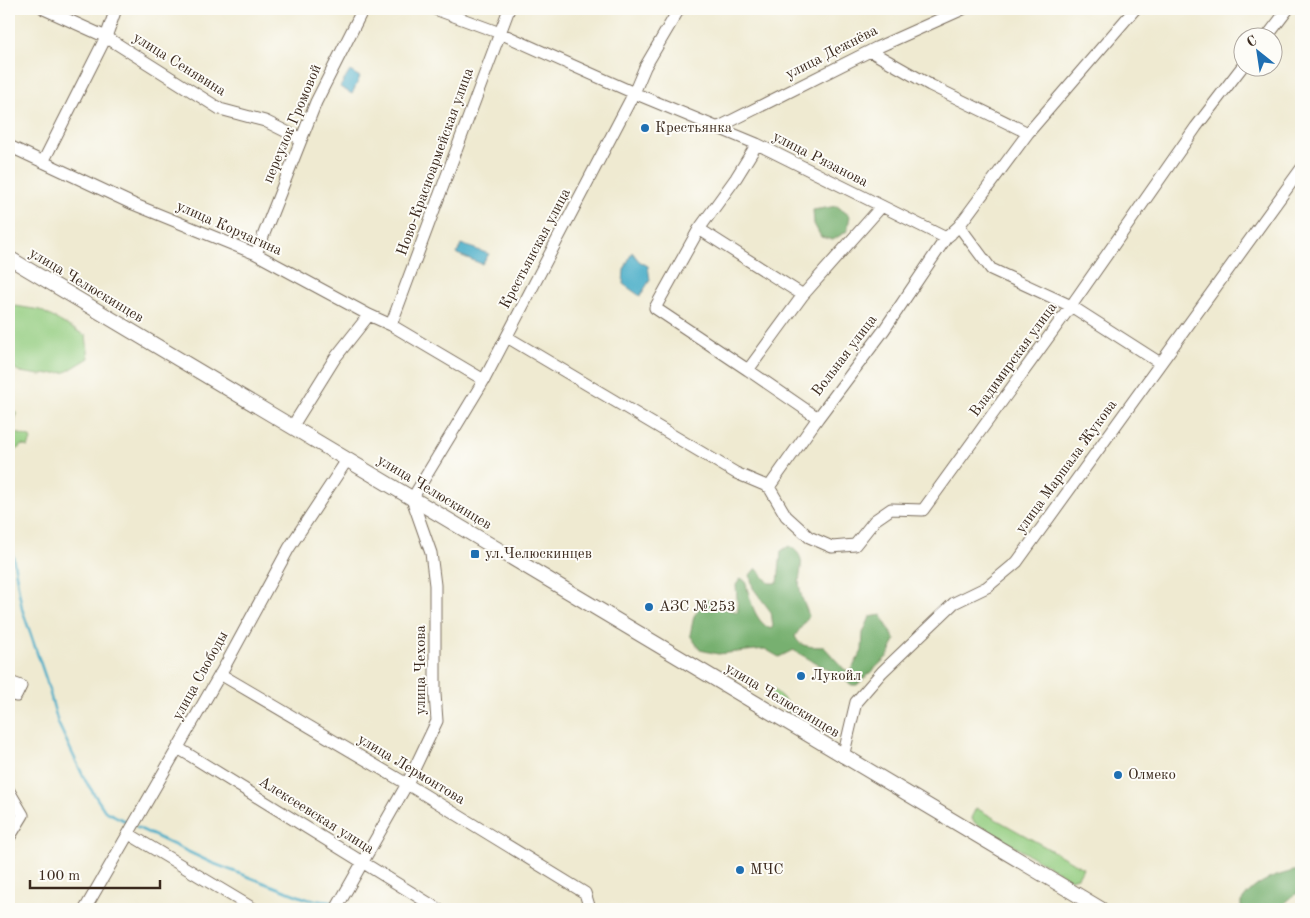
<svg xmlns="http://www.w3.org/2000/svg" width="1310" height="918" font-family="'Old Standard TT',serif">
	<rect width="100%" height="100%" fill="#fdfcf7"/>
	<filter id="ink" filterUnits="userSpaceOnUse"><feTurbulence type="fractalNoise" baseFrequency=".02" numOctaves="2"/><feDisplacementMap in="SourceGraphic" scale="10" xChannelSelector="R" yChannelSelector="G"/><feConvolveMatrix kernelMatrix="1 2 1 2 8 2 1 2 1" color-interpolation-filters="sRGB"/></filter>
	<filter id="wash" filterUnits="userSpaceOnUse"><feTurbulence type="fractalNoise" baseFrequency=".0096" numOctaves="4" result="noise"/><feDisplacementMap in="SourceGraphic" scale="20" xChannelSelector="R" yChannelSelector="G"/><feGaussianBlur stdDeviation="1.12" result="paint"/><feColorMatrix in="noise" values="0 0 0 0 0 0 0 0 0 0 0 0 0 0 0 0 0 1.4 0 .05"/><feComposite in="paint" operator="in"/></filter>
	<g filter="url(#wash)">
		<rect width="100%" height="100%" fill="#efead1"/>
		<path fill="#94cd81" stroke="#687c50" d="M 9,305 L 40,310 L 86,336 L 89,358 L 66,372 L 40,375 L 20,372 L 9,365 Z
			M 9,408 L 16,413 L 14,432 L 32,438 L 28,447 L 22,445 L 9,456 Z
			M 773,689 L 784,699 L 790,708 L 812,721 L 812,724 L 811,725 L 767,699 L 766,694 Z
			M 976,808 L 1083,868 L 1078,877 L 1070,879 L 975,823 L 971,818 Z"/>
		<path fill="#77b06f" stroke="#596d46" d="M 837,206 L 850,216 L 847,231 L 833,240 L 821,237 L 814,224 L 813,210 Z
			M 789,546 C 811,558 796,572 800,589 C 801,598 806,607 809,616 L 795,636 C 800,649 813,646 824,647 L 844,669 L 850,672 L 862,651 L 863,633 L 870,617 L 881,615 L 895,640 L 888,656 L 857,685 L 852,685 L 825,668 L 793,650 L 779,657 L 765,649 L 718,654 L 700,650 L 690,635 L 694,616 L 705,600 L 713,601 L 721,608 L 738,612 L 736,585 L 741,578 L 745,581 C 750,597 754,622 771,629 L 773,626 L 771,612 L 753,588 L 750,575 L 756,568 L 769,583 L 778,583 L 781,551 Z
			M 1301,869 L 1301,891 L 1287,900 L 1282,909 L 1243,909 L 1241,907 L 1241,902 C 1257,879 1276,876 1301,869 Z"/>
		<path fill="#49adc8" stroke="#426c73" d="M 350,71 L 360,77 L 352,94 L 340,87 Z
			M 461,244 L 489,254 L 482,264 L 457,254 Z
			M 632,252 L 639,261 L 648,266 L 650,280 L 640,296 L 623,284 L 624,270 Z"/>
		<g fill="none" stroke-linecap="round" stroke-linejoin="round">
			<path stroke="#49adc8" stroke-width="2.5" d="M 9,533 L 22,609 L 46,679 L 58,723 L 85,780 L 105,811 L 131,824
				M 136,827 L 212,863 L 307,899 L 332,902 L 334,905"/>
		</g>
	</g>
	<g filter="url(#ink)">
		<g fill="none" stroke-linecap="round" stroke-linejoin="round">
			<defs>
				<path id="minor" d="M 44,9 L 106,37 L 220,109 L 265,121 L 301,139
					M 435,9 L 500,33 L 634,93 L 757,144 L 946,238 L 951,234
					M 1266,38 L 1288,9
					M 870,51 L 930,85 L 1028,133
					M 717,128 L 876,48 L 963,9
					M 757,144 L 736,178 L 699,229 L 803,295
					M 9,146 L 133,204 L 256,254 L 369,315 L 391,325 L 484,380
					M 43,162 L 106,37 L 116,9
					M 959,226 L 991,269 L 1071,306 L 1160,363
					M 699,229 L 655,308 L 748,370 L 803,295 L 881,207
					M 256,254 L 316,102 L 363,9
					M 391,325 L 509,9
					M 507,337 L 736,473 L 769,487 L 818,418 L 884,330 L 946,238 L 959,226 L 1028,133 L 1135,9
					M 748,370 L 818,418
					M 292,427 L 335,358 L 369,315
					M 769,487 L 786,516 L 809,537 L 832,547 L 855,545 L 875,520 L 891,509 L 923,510 L 1071,306 L 1196,127 L 1242,67
					M 220,674 L 407,784 L 585,893 L 590,909
					M 9,687 L 10,682 L 21,686 L 16,696 L 9,694
					M 178,748 L 438,909
					M 843,757 L 856,702 L 882,672 L 954,603 L 987,587 L 1017,562 L 1301,169
					M 9,791 L 23,815 L 9,838
					M 129,834 L 254,909
					M 85,909 L 226,664 L 289,548 L 347,460
					M 336,909 L 407,784 L 437,721 L 435,694 L 435,585 L 431,553 L 412,499 L 484,380 L 634,93 L 645,67 L 679,9"/>
				<path id="major" d="M 9,258 L 1101,909"/>
			</defs>
			<use href="#minor" stroke="#7a6d5d" stroke-width="13"/>
			<use href="#major" stroke="#7a6d5d" stroke-width="16"/>
			<use href="#minor" stroke="#fff" stroke-width="11"/>
			<use href="#major" stroke="#fff" stroke-width="14"/>
		</g>
	</g>
	<g fill="#1f6fb2" stroke="#fdfcf7" stroke-width="2">
		<circle cx="645" cy="128" r="5"/>
		<rect x="470" y="549" width="10" height="10" rx="2.5"/>
		<circle cx="649" cy="607" r="5"/>
		<circle cx="801" cy="676" r="5"/>
		<circle cx="1118" cy="775" r="5"/>
		<circle cx="740" cy="870" r="5"/>
	</g>
	<g text-anchor="middle" dominant-baseline="central" stroke-width="4" stroke-linejoin="round" paint-order="stroke">
		<g font-size="15" fill="#3b2a1e" stroke="#fdfcf7">
			<text transform="translate(832 53) rotate(-27)">улица Дежнёва</text>
			<text transform="translate(179 65) rotate(32)">улица Сенявина</text>
			<text transform="translate(293 124) rotate(-67)">переулок Громовой</text>
			<text transform="translate(820 160) rotate(27)">улица Рязанова</text>
			<text transform="translate(436 162) rotate(-70)">Ново-Красноармейская улица</text>
			<text transform="translate(229 229) rotate(24)">улица Корчагина</text>
			<text transform="translate(536 249) rotate(-62)">Крестьянская улица</text>
			<text transform="translate(86 286) rotate(31)">улица Челюскинцев</text>
			<text transform="translate(845 356) rotate(-53)">Вольная улица</text>
			<text transform="translate(1014 360) rotate(-54)">Владимирская улица</text>
			<text transform="translate(1067 467) rotate(-54)">улица Маршала Жукова</text>
			<text transform="translate(434 493) rotate(31)">улица Челюскинцев</text>
			<text transform="translate(421 670) rotate(-90)">улица Чехова</text>
			<text transform="translate(201 676) rotate(-61)">улица Свободы</text>
			<text transform="translate(782 701) rotate(31)">улица Челюскинцев</text>
			<text transform="translate(411 770) rotate(31)">улица Лермонтова</text>
			<text transform="translate(316 816) rotate(32)">Алексеевская улица</text>
		</g>
		<g font-size="15" fill="#3b2a1e" stroke="#fdfcf7" text-anchor="start">
			<text x="655" y="128">Крестьянка</text>
			<text x="485" y="554">ул.Челюскинцев</text>
			<text x="659" y="607">АЗС №253</text>
			<text x="811" y="676">Лукойл</text>
			<text x="1128" y="775">Олмеко</text>
			<text x="750" y="870">МЧС</text>
		</g>
	</g>
	<rect width="1310" height="918" fill="none" stroke="#fdfcf7" stroke-width="30"/>
	<g transform="translate(1258 52) rotate(330)"><circle r="24" fill="#fdfcf7" stroke="#afa8a0"/>
	<path d="M0-4L9 19L0 12L-9 19Z" fill="#1f6fb2"/>
	<text y="-8" font-size="14" font-weight="bold" text-anchor="middle" fill="#3b2a1e">С</text>
	</g>
	<path d="M30 880v8h130v-8" fill="none" stroke="#3b2a1e" stroke-width="2.5"/>
	<text x="38" y="880" font-size="15" fill="#3b2a1e" stroke="#fdfcf7" stroke-width="4" paint-order="stroke">100 m</text>
</svg>
